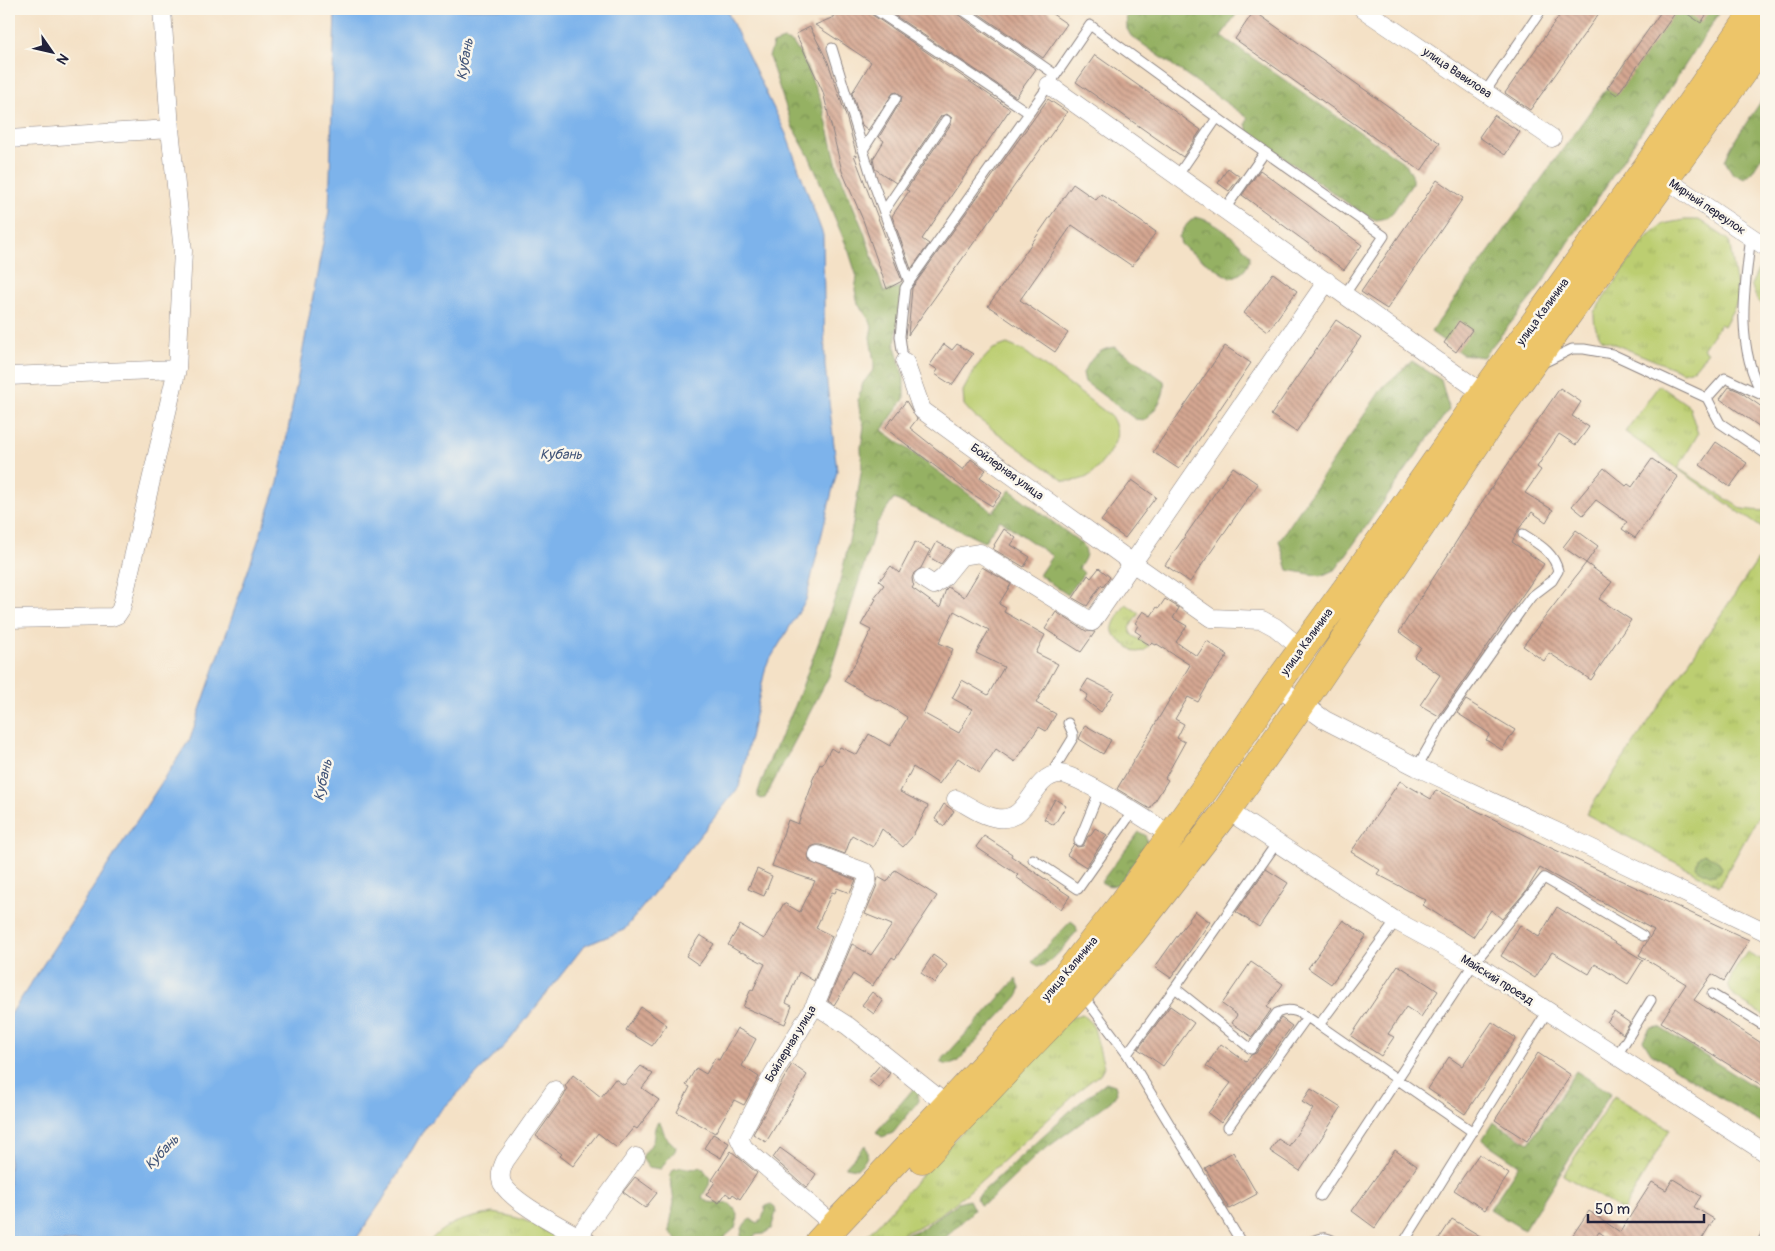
<svg xmlns="http://www.w3.org/2000/svg" width="1775" height="1251" font-family="Pangolin,sans-serif">
	<defs>
		<pattern id="grass-tufts" width="24" height="20" patternUnits="userSpaceOnUse" patternTransform="scale(1.25)"><rect width="24" height="20" fill="#bcce71"/><path d="M3 7l-1-3M5 7V3M7 7l1-3M15 17l-1-3M17 17v-4M19 17l1-3" fill="none" stroke="#a1b163"/></pattern>
		<pattern id="forest-crowns" width="20" height="18" patternUnits="userSpaceOnUse" patternTransform="scale(1.25)"><rect width="20" height="18" fill="#95b163"/><path d="M2 6a3 3 0 1 1 6 0M12 15a3 3 0 1 1 6 0" fill="none" stroke="#799053"/></pattern>
		<pattern id="park-crowns" width="20" height="18" patternUnits="userSpaceOnUse" patternTransform="scale(1.25)"><rect width="20" height="18" fill="#bcce71"/><path d="M2 6a3 3 0 1 1 6 0M12 15a3 3 0 1 1 6 0" fill="none" stroke="#a1b163"/></pattern>
		<pattern id="building-back-hatch" width="6" height="6" patternUnits="userSpaceOnUse" patternTransform="scale(1.25)"><rect width="6" height="6" fill="#d5a792"/><path d="M-1 5l2 2M0 0l6 6M5-1l2 2" fill="none" stroke="#ac8878"/></pattern>
	</defs>
	<rect width="100%" height="100%" fill="#fbf7ec"/>
	<filter id="ink" filterUnits="userSpaceOnUse"><feTurbulence type="fractalNoise" baseFrequency=".02" numOctaves="2"/><feDisplacementMap in="SourceGraphic" scale="10" xChannelSelector="R" yChannelSelector="G"/><feConvolveMatrix kernelMatrix="1 2 1 2 8 2 1 2 1" color-interpolation-filters="sRGB"/></filter>
	<filter id="wash" filterUnits="userSpaceOnUse"><feTurbulence type="fractalNoise" baseFrequency=".0096" numOctaves="4" result="noise"/><feDisplacementMap in="SourceGraphic" scale="20" xChannelSelector="R" yChannelSelector="G"/><feGaussianBlur stdDeviation="1.12" result="paint"/><feColorMatrix in="noise" values="0 0 0 0 0 0 0 0 0 0 0 0 0 0 0 0 0 1.4 0 .05"/><feComposite in="paint" operator="in"/></filter>
	<g filter="url(#wash)">
		<rect width="100%" height="100%" fill="#f4e1c6"/>
		<path fill="url(#grass-tufts)" stroke="#6f7856" d="M 1684,220 L 1699,220 L 1729,240 L 1739,299 L 1724,326 L 1720,324 L 1703,349 L 1708,352 L 1694,369 L 1683,372 L 1602,339 C 1595,330 1594,323 1594,312 L 1645,239 L 1663,224 Z
			M 1758,270 L 1766,271 L 1766,308 L 1757,300 L 1751,285 Z
			M 1659,385 L 1689,406 L 1698,434 L 1678,468 L 1742,509 L 1762,511 L 1766,509 L 1766,531 L 1625,432 Z
			M 1766,548 L 1766,803 L 1719,886 L 1586,814 Z
			M 1126,604 L 1139,613 L 1129,628 L 1132,635 L 1149,646 L 1144,651 L 1136,652 C 1108,633 1106,633 1126,604 Z
			M 1747,952 L 1766,962 L 1766,1016 C 1756,1010 1726,997 1729,983 C 1731,973 1741,961 1747,952 Z
			M 1082,1014 L 1089,1020 L 1094,1028 L 1104,1067 L 1100,1074 L 1083,1087 C 1059,1110 1034,1132 1009,1155 C 968,1193 920,1242 860,1242 C 887,1217 910,1187 935,1160 C 980,1112 1026,1065 1072,1017 Z
			M 492,1213 C 523,1217 538,1225 564,1242 L 429,1242 C 447,1221 466,1219 492,1213 Z"/>
		<path fill="url(#forest-crowns)" stroke="#5c6a4f" d="M 1126,9 L 1240,9 L 1221,36 L 1406,164 L 1412,175 L 1412,184 L 1393,212 L 1386,218 L 1376,220 L 1360,212 L 1259,140 L 1248,132 L 1246,124 L 1248,118 L 1131,36 L 1127,29 Z
			M 1664,9 L 1722,9 L 1537,291 L 1483,357 L 1462,354 L 1431,332 Z
			M 784,40 L 793,43 L 802,57 L 822,103 L 838,169 L 864,232 L 884,292 L 902,286 L 895,346 L 904,378 L 904,399 L 882,430 L 993,512 L 1010,490 L 1081,543 C 1090,552 1085,559 1079,568 L 1084,573 L 1068,595 L 1039,575 L 1052,556 L 1000,520 L 984,542 L 894,499 L 877,523 L 829,676 L 765,798 L 762,799 L 758,797 L 758,792 L 771,757 L 795,706 L 838,590 L 853,523 L 862,467 L 861,448 L 864,426 L 860,414 L 858,399 L 863,383 L 874,369 L 874,362 L 870,337 L 872,327 L 870,321 L 858,304 L 855,290 L 857,277 L 849,252 L 810,158 L 793,128 L 769,57 L 773,44 Z
			M 1766,93 L 1766,150 L 1752,172 L 1745,178 L 1733,174 L 1725,161 C 1734,136 1753,116 1766,93 Z
			M 1195,217 C 1214,220 1239,240 1250,256 C 1248,269 1243,274 1230,278 L 1186,249 L 1181,244 L 1179,237 L 1187,224 Z
			M 1114,347 L 1128,355 L 1164,381 C 1166,397 1156,409 1145,420 L 1135,419 L 1085,382 L 1083,373 C 1092,358 1096,350 1114,347 Z
			M 1412,361 L 1441,380 L 1449,409 L 1336,569 L 1321,576 L 1288,570 L 1279,541 L 1383,387 Z
			M 1139,832 L 1145,835 L 1147,841 L 1146,846 L 1118,884 C 1111,887 1107,886 1101,882 Z
			M 1704,853 L 1719,862 L 1722,867 C 1718,882 1704,873 1696,867 L 1698,858 Z
			M 1071,921 L 1076,925 L 1077,931 C 1070,939 1049,968 1039,966 C 1038,966 1033,963 1032,962 Z
			M 1016,979 L 1020,988 L 1018,996 L 957,1062 C 951,1065 946,1066 940,1062 Z
			M 1659,1027 L 1766,1094 L 1766,1127 L 1651,1053 L 1643,1040 L 1650,1028 Z
			M 1576,1071 L 1611,1093 L 1524,1230 L 1490,1209 L 1519,1165 L 1482,1140 L 1493,1122 L 1529,1143 Z
			M 1106,1082 L 1115,1085 L 1117,1092 L 1111,1101 L 1037,1155 L 990,1200 L 980,1205 L 976,1198 L 982,1192 L 1072,1109 Z
			M 914,1088 L 918,1092 L 919,1101 L 893,1133 L 882,1137 L 876,1132 Z
			M 658,1122 L 661,1124 L 665,1136 L 676,1147 L 675,1151 L 667,1160 L 661,1169 L 648,1167 L 642,1158 C 644,1152 650,1148 653,1141 C 655,1134 653,1128 658,1122 Z
			M 865,1145 C 870,1157 866,1160 857,1169 L 845,1167 Z
			M 682,1167 L 690,1169 L 702,1167 L 710,1178 L 709,1185 L 702,1197 L 708,1202 L 730,1204 L 735,1209 L 738,1218 L 735,1228 L 719,1242 L 679,1242 L 669,1231 L 674,1202 L 670,1175 L 674,1169 Z
			M 969,1200 L 974,1210 L 941,1242 L 886,1242 L 921,1229 L 958,1203 Z
			M 771,1204 L 775,1207 L 776,1212 L 771,1229 L 763,1234 L 755,1235 L 750,1242 L 741,1237 C 741,1229 744,1222 751,1219 L 756,1223 C 764,1220 764,1213 765,1206 Z"/>
		<path fill="url(#park-crowns)" stroke="#6f7856" d="M 1614,1096 L 1670,1129 L 1623,1211 L 1563,1175 Z"/>
		<path fill="#bcce71" stroke="#6f7856" d="M 1007,344 L 1024,351 L 1111,416 C 1115,423 1118,430 1116,439 C 1113,449 1097,472 1087,477 C 1079,481 1072,481 1064,481 L 974,416 L 964,405 L 963,391 L 976,367 L 993,349 Z"/>
		<path fill="#7db3eb" stroke="#506a93" d="M 335,9 L 726,9 L 786,134 L 823,235 L 825,366 L 837,471 L 806,600 L 766,666 L 739,787 L 624,930 L 584,946 L 509,1041 L 426,1126 L 382,1201 L 354,1242 L 9,1242 L 9,1017 L 190,739 L 278,483 L 329,211 Z"/>
		<g id="blocks">
			<path fill="url(#building-back-hatch)" fill-rule="evenodd" d="M 822,9 L 868,9 L 871,14 L 1010,109 L 922,239 L 929,244 L 911,269 L 892,216 L 909,191 L 906,190 L 951,124 L 952,118 L 947,114 L 941,116 L 896,183 L 875,169 L 873,159 L 884,141 L 879,137 L 901,101 L 902,96 L 897,92 L 893,93 L 868,130 L 862,125 L 852,93 L 871,62 L 815,25 L 834,17 Z
				M 885,9 L 955,9 L 957,14 L 1036,69 L 1016,97 Z
				M 972,9 L 1045,9 L 1067,24 L 1043,58 Z
				M 1564,9 L 1602,9 L 1530,110 L 1505,93 Z
				M 1663,9 L 1678,9 L 1617,95 L 1607,88 Z
				M 1680,9 L 1710,9 L 1701,23 Z
				M 1254,11 L 1440,143 L 1421,171 L 1235,39 Z
				M 810,27 L 828,62 L 846,116 L 857,156 L 854,155 L 902,281 L 887,289 L 863,220 L 842,171 L 823,92 L 796,34 Z
				M 1095,55 L 1201,130 L 1183,157 L 1076,82 Z
				M 1048,99 L 1067,112 L 908,335 L 912,288 Z
				M 1494,115 L 1520,132 L 1505,155 L 1479,137 Z
				M 1228,168 L 1240,177 L 1229,191 L 1218,183 Z
				M 1260,170 L 1362,245 L 1344,270 L 1242,195 Z
				M 1437,180 L 1463,198 L 1387,309 L 1361,292 Z
				M 1073,184 L 1096,200 L 1101,194 L 1156,232 L 1132,266 L 1072,225 L 1020,300 L 1068,333 L 1055,352 L 988,306 Z
				M 1273,273 L 1297,291 L 1268,331 L 1244,313 Z
				M 1336,320 L 1361,337 L 1296,432 L 1271,415 Z
				M 1459,321 L 1472,330 L 1456,352 L 1444,343 Z
				M 944,344 L 952,350 L 957,344 L 973,354 L 952,385 L 935,374 L 938,370 L 930,365 Z
				M 1225,346 L 1251,363 L 1179,469 L 1153,452 Z
				M 1729,387 L 1739,391 L 1766,410 L 1766,431 L 1720,399 Z
				M 1560,388 L 1581,402 L 1572,416 L 1589,427 L 1576,445 L 1559,434 L 1537,467 L 1541,470 L 1525,493 L 1553,510 L 1546,522 L 1532,512 L 1518,530 L 1512,542 L 1544,564 L 1439,716 L 1420,705 L 1440,675 L 1414,657 L 1421,648 L 1399,632 L 1475,512 Z
				M 906,401 L 917,419 L 910,428 L 963,470 L 971,459 L 986,470 L 980,477 L 1002,493 L 992,506 L 969,492 L 885,428 Z
				M 1716,442 L 1747,463 L 1730,487 L 1700,465 Z
				M 1652,459 L 1678,477 L 1635,538 L 1622,529 L 1627,522 L 1596,500 L 1583,515 L 1572,506 L 1604,468 L 1626,486 L 1628,484 L 1632,487 Z
				M 1233,467 L 1258,484 L 1190,582 L 1165,565 Z
				M 1132,480 L 1156,497 L 1125,538 L 1101,521 Z
				M 1004,529 L 1016,538 L 1011,545 L 1030,557 L 1024,567 L 993,549 L 995,546 L 994,545 Z
				M 1576,530 L 1598,546 L 1586,563 L 1563,547 Z
				M 915,542 L 930,550 L 921,568 L 914,573 L 912,578 L 913,584 L 914,585 L 912,588 L 940,608 L 946,589 L 948,587 L 964,597 L 982,567 L 1011,584 L 999,604 L 1006,608 L 1004,612 L 1045,635 L 1036,653 L 1058,664 L 1036,703 L 1056,714 L 1046,731 L 1039,727 L 1015,762 L 996,749 L 980,773 L 958,758 L 939,784 L 913,767 L 900,792 L 928,806 L 912,837 L 903,847 L 882,829 L 873,847 L 852,835 L 845,854 L 821,845 L 816,845 L 811,847 L 808,856 L 810,862 L 856,880 L 850,893 L 837,888 L 835,893 L 832,892 L 816,928 L 832,936 L 814,981 L 799,972 L 786,1003 L 792,1006 L 785,1024 L 743,1007 L 751,989 L 753,990 L 765,964 L 742,952 L 741,953 L 728,945 L 740,925 L 764,939 L 784,903 L 800,912 L 815,881 L 772,866 L 788,820 L 798,824 L 813,782 L 812,781 L 820,764 L 822,765 L 831,748 L 837,752 L 840,747 L 857,755 L 869,734 L 890,746 L 906,720 L 907,717 L 878,699 L 877,700 L 844,681 L 857,660 L 871,630 L 861,625 L 876,599 L 874,598 L 884,585 L 879,581 L 891,566 L 899,573 ZM 954,611 L 989,630 L 976,653 L 1004,667 L 988,695 L 962,680 L 952,698 L 972,709 L 959,733 L 923,713 L 953,649 L 939,643 Z
				M 937,542 L 952,550 L 941,564 L 929,557 Z
				M 1586,563 L 1612,582 L 1599,599 L 1631,620 L 1591,680 L 1549,653 L 1544,661 L 1523,646 Z
				M 1099,568 L 1110,577 L 1103,587 L 1101,585 L 1087,606 L 1073,598 L 1088,575 L 1091,578 Z
				M 1165,599 L 1179,608 L 1173,618 L 1187,626 L 1176,642 L 1197,656 L 1207,641 L 1228,655 L 1211,679 L 1198,702 L 1188,697 L 1175,719 L 1184,724 L 1177,738 L 1185,742 L 1165,778 L 1168,780 L 1150,809 L 1117,789 L 1190,665 L 1157,644 L 1156,645 L 1152,643 L 1150,645 L 1138,638 L 1141,635 L 1135,631 L 1138,625 L 1135,623 L 1143,611 L 1151,616 L 1157,607 L 1159,608 Z
				M 1056,612 L 1086,631 L 1095,632 L 1081,652 L 1045,629 Z
				M 1088,679 L 1114,692 L 1101,712 L 1085,700 L 1088,695 L 1081,690 Z
				M 1466,700 L 1515,730 L 1502,750 L 1486,740 L 1490,734 L 1457,713 Z
				M 1085,725 L 1111,740 L 1103,754 L 1079,739 Z
				M 1400,781 L 1431,799 L 1436,790 L 1549,847 L 1749,940 L 1724,981 L 1712,974 L 1694,1000 L 1766,1046 L 1766,1088 L 1661,1022 L 1686,984 L 1639,955 L 1654,930 L 1540,868 L 1526,891 L 1502,919 L 1491,910 L 1473,937 L 1423,905 L 1426,900 L 1377,874 L 1380,870 L 1351,852 Z
				M 1055,799 L 1066,806 L 1054,825 L 1044,819 Z
				M 944,804 L 954,811 L 944,826 L 935,819 Z
				M 1095,828 L 1107,835 L 1086,867 L 1067,855 L 1074,844 L 1077,847 L 1083,846 L 1088,836 L 1090,836 Z
				M 984,836 L 1012,854 L 1011,856 L 1070,896 L 1061,909 L 1016,877 L 1018,875 L 976,847 Z
				M 757,869 L 772,876 L 764,896 L 748,889 Z
				M 1266,869 L 1288,883 L 1259,927 L 1236,912 Z
				M 895,870 L 937,896 L 895,959 L 892,957 L 872,986 L 853,974 L 834,1005 L 828,1001 L 852,944 L 871,955 L 892,925 L 865,914 L 877,885 L 878,877 L 887,882 Z
				M 1557,907 L 1643,960 L 1628,984 L 1595,964 L 1589,974 L 1552,952 L 1535,978 L 1501,956 L 1520,925 L 1539,937 Z
				M 1195,911 L 1210,922 L 1171,978 L 1155,967 Z
				M 1343,920 L 1366,936 L 1331,984 L 1308,968 Z
				M 700,935 L 714,944 L 699,965 L 686,956 Z
				M 933,955 L 947,965 L 935,983 L 921,973 Z
				M 1251,962 L 1283,984 L 1267,1007 L 1271,1010 L 1252,1037 L 1232,1023 L 1237,1015 L 1222,1004 Z
				M 1398,965 L 1438,991 L 1421,1017 L 1406,1007 L 1388,1034 L 1394,1037 L 1381,1056 L 1351,1036 Z
				M 872,992 L 883,1001 L 874,1014 L 862,1005 Z
				M 1170,1006 L 1194,1023 L 1163,1066 L 1138,1049 Z
				M 641,1007 L 667,1025 L 652,1046 L 626,1030 Z
				M 1614,1012 L 1630,1023 L 1623,1034 L 1607,1022 Z
				M 1281,1018 L 1292,1026 L 1221,1123 L 1208,1113 L 1231,1083 L 1206,1066 L 1221,1044 L 1246,1062 L 1251,1055 L 1256,1053 Z
				M 1492,1022 L 1516,1038 L 1465,1114 L 1428,1089 L 1449,1057 L 1462,1066 Z
				M 737,1028 L 756,1039 L 742,1066 L 759,1077 L 744,1105 L 734,1100 L 715,1133 L 677,1112 L 690,1087 L 686,1085 L 696,1068 L 706,1074 L 715,1058 L 719,1060 Z
				M 1538,1053 L 1571,1075 L 1527,1141 L 1495,1120 Z
				M 792,1064 L 807,1075 L 766,1142 L 753,1134 Z
				M 880,1065 L 890,1073 L 879,1088 L 868,1079 Z
				M 641,1066 L 653,1074 L 642,1088 L 659,1100 L 637,1129 L 634,1127 L 617,1148 L 598,1133 L 573,1166 L 560,1156 L 562,1154 L 536,1136 L 564,1096 L 567,1089 L 565,1086 L 573,1075 L 601,1097 L 615,1079 L 624,1085 Z
				M 1311,1089 L 1341,1108 L 1300,1171 L 1270,1151 L 1278,1139 L 1289,1146 L 1313,1109 L 1302,1102 Z
				M 713,1134 L 729,1143 L 721,1158 L 704,1148 Z
				M 780,1148 L 816,1174 L 807,1188 L 773,1158 Z
				M 1395,1150 L 1417,1166 L 1375,1228 L 1352,1211 Z
				M 731,1151 L 757,1173 L 740,1199 L 733,1194 L 731,1197 L 726,1193 L 719,1203 L 706,1195 L 715,1182 L 712,1180 Z
				M 1233,1152 L 1257,1194 L 1229,1209 L 1205,1168 Z
				M 1479,1154 L 1509,1174 L 1485,1210 L 1454,1190 Z
				M 635,1177 L 657,1193 L 645,1208 L 623,1192 Z
				M 1673,1179 L 1701,1196 L 1694,1207 L 1714,1219 L 1700,1242 L 1614,1242 L 1599,1232 L 1592,1242 L 1568,1242 L 1589,1211 L 1620,1232 L 1652,1182 L 1666,1190 Z
				M 1452,1219 L 1490,1242 L 1437,1242 Z"/>
		</g>
	</g>
	<g filter="url(#ink)">
		<use href="#blocks" fill-opacity="0" stroke="#8b8280" stroke-width="1"/>
		<g fill="none" stroke-linecap="round" stroke-linejoin="round">
			<defs>
				<path id="service" d="M 874,9 L 1029,113
					M 961,9 L 1056,75
					M 832,48 L 872,179 L 909,282
					M 1485,92 L 1542,9
					M 863,150 L 896,98
					M 1178,175 L 1217,118
					M 1225,209 L 1265,152
					M 884,211 L 946,120
					M 1751,237 C 1744,289 1735,348 1763,395
					M 902,351 L 900,336 L 905,288 L 909,282 L 1049,85 L 1090,25 L 1241,135 L 1384,236 L 1345,294
					M 1543,363 L 1572,349 L 1584,349 L 1612,354 L 1707,398 L 1725,378 L 1762,395
					M 1707,398 L 1720,423 L 1766,454
					M 1417,767 L 1444,720 L 1522,609 L 1531,597 L 1552,581 L 1558,571 C 1554,552 1538,544 1523,534
					M 1051,774 L 1073,738 L 1073,734 L 1068,723
					M 1079,841 L 1099,792
					M 1033,859 L 1078,889 L 1133,811
					M 1175,988 L 1276,844
					M 1082,994 L 1127,1054 L 1241,1242
					M 1712,994 L 1766,1027
					M 1319,1025 L 1473,1132
					M 1127,1054 L 1175,988 L 1251,1049 L 1277,1013 C 1294,1005 1305,1016 1319,1025 L 1396,921
					M 1616,1057 L 1651,1000
					M 1228,1127 L 1307,1017
					M 1320,1196 L 1474,963 L 1544,878 L 1643,936
					M 1310,1242 C 1320,1237 1326,1236 1335,1242
					M 1404,1242 L 1547,1012
					M 1762,1242 L 1766,1235"/>
				<path id="minor" d="M 162,9 L 170,129 L 183,251 L 177,369
					M 1363,9 L 1552,138
					M 1049,85 L 1491,399
					M 9,139 L 170,129
					M 1658,174 L 1766,247
					M 905,362 L 922,410 L 1134,564 L 1211,618 L 1262,620 L 1275,627 L 1302,649
					M 9,376 L 177,369 L 121,609 L 117,615 L 112,617 L 9,619
					M 923,578 L 934,585 L 944,577 L 961,556 L 980,553 L 1092,622 L 1327,281
					M 1276,685 L 1325,720 L 1417,767 L 1568,837 L 1766,932
					M 956,799 C 969,806 982,816 997,818 C 1030,823 1031,776 1059,774 C 1077,773 1153,824 1172,836
					M 1227,810 L 1396,921 L 1474,963 L 1766,1153
					M 818,855 L 865,872 L 867,874 L 867,881 L 815,1005 L 773,1074 L 739,1138 L 744,1148 L 835,1226
					M 815,1005 L 848,1026 L 947,1105
					M 555,1090 L 505,1161 C 502,1168 499,1175 502,1183 C 512,1203 568,1230 588,1242
					M 578,1237 L 636,1157"/>
				<path id="trunk" d="M 922,1159 L 1081,992 L 1131,934 L 1227,810 L 1302,703 L 1501,407 L 1766,39
					M 819,1242 L 1030,1017 L 1068,973 L 1124,902 L 1216,773 L 1276,685 L 1360,570 L 1484,393 L 1647,167 L 1756,9"/>
			</defs>
			<use href="#service" stroke="#8b8280" stroke-width="11"/>
			<use href="#minor" stroke="#8b8280" stroke-width="19"/>
			<use href="#trunk" stroke="#8b8280" stroke-width="29"/>
			<use href="#service" stroke="#fff" stroke-width="9"/>
			<use href="#minor" stroke="#fff" stroke-width="18"/>
			<use href="#trunk" stroke="#edc569" stroke-width="28"/>
		</g>
	</g>
	<g text-anchor="middle" dominant-baseline="central" stroke-width="5" stroke-linejoin="round" paint-order="stroke">
		<g font-size="12" fill="#22223b" stroke="#fbf7ec">
			<text transform="translate(1457 73) rotate(34)">улица Вавилова</text>
			<text transform="translate(1707 207) rotate(34)">Мирный переулок</text>
			<text transform="translate(1543 312) rotate(-54)">улица Калинина</text>
			<text transform="translate(1007 472) rotate(36)">Бойлерная улица</text>
			<text transform="translate(1307 642) rotate(-54)">улица Калинина</text>
			<text transform="translate(1070 969) rotate(-50)">улица Калинина</text>
			<text transform="translate(1497 980) rotate(32)">Майский проезд</text>
			<text transform="translate(791 1044) rotate(-59)">Бойлерная улица</text>
		</g>
		<g font-size="14" font-style="italic" fill="#425579" stroke="#fbf7ec">
			<text transform="translate(465 59) rotate(-80)">Кубань</text>
			<text x="561" y="454">Кубань</text>
			<text transform="translate(323 780) rotate(-77)">Кубань</text>
			<text transform="translate(162 1152) rotate(-46)">Кубань</text>
		</g>
	</g>
	<rect width="1775" height="1251" fill="none" stroke="#fbf7ec" stroke-width="30"/>
	<g transform="translate(52 52) rotate(124)" stroke="#fbf7ec" stroke-width="4" paint-order="stroke">
	<path d="M0-4L9 19L0 12L-9 19Z" fill="#22223b"/>
	<text y="-8" font-size="14" font-weight="bold" text-anchor="middle" fill="#22223b">N</text>
	</g>
	<path d="M1588 1214v8h116v-8" fill="none" stroke="#22223b" stroke-width="2.5"/>
	<text x="1595" y="1214" font-size="15" fill="#22223b" stroke="#fbf7ec" stroke-width="4" paint-order="stroke">50 m</text>
</svg>
